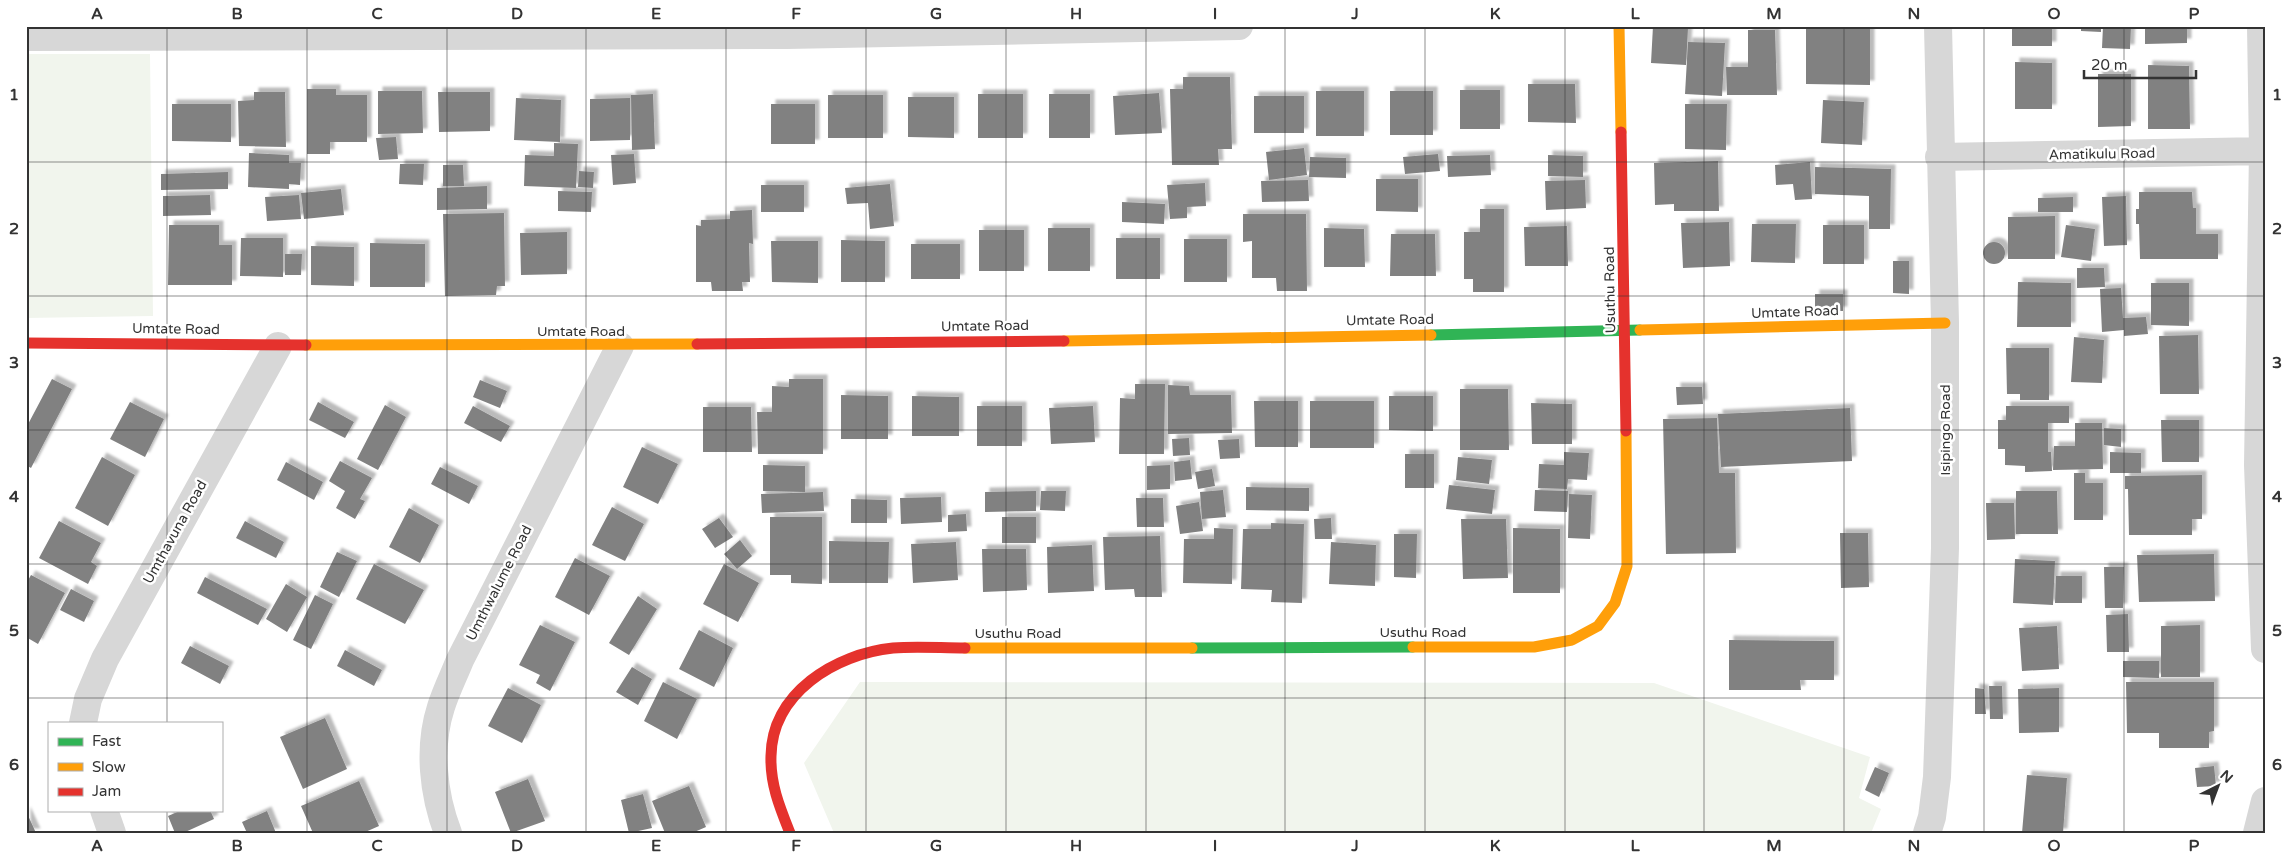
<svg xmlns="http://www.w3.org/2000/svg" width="2291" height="859" font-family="'Varela Round',sans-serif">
	<defs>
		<filter id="shadow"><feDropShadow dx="4.5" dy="-4.5" stdDeviation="1" flood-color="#0004"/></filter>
	</defs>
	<rect width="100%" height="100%" fill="#fff"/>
	<path fill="#f1f5ed" d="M 26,54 L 150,54 L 153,316 L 26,318 Z
		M 860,682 L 1654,683 L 1870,757 L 1859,798 L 1881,809 L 1871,833 L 834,833 L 804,763 Z"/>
	<path fill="#818181" filter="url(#shadow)" d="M 1653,26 L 1688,28 L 1686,65 L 1651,63 Z
		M 2012,26 L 2052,26 L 2052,46 L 2012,46 Z
		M 2081,26 L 2101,26 L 2101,32 L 2081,31 Z
		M 2103,26 L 2131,26 L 2130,49 L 2102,48 Z
		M 2145,26 L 2187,26 L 2187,43 L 2145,44 Z
		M 1806,27 L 1870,28 L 1870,85 L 1806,84 Z
		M 1748,30 L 1775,30 L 1777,95 L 1727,95 L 1726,67 L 1748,67 Z
		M 1688,42 L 1725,43 L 1722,96 L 1685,94 Z
		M 2015,62 L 2052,63 L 2052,109 L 2015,109 Z
		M 2148,65 L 2189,66 L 2190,129 L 2148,129 Z
		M 2098,74 L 2131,74 L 2131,126 L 2098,127 Z
		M 1183,77 L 1230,77 L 1232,149 L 1218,149 L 1219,165 L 1172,165 L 1170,89 L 1183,89 Z
		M 1528,84 L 1575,84 L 1576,123 L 1528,122 Z
		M 307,89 L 336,89 L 336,95 L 367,95 L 367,142 L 330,142 L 330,154 L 307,154 Z
		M 1460,90 L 1500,90 L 1500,129 L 1460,129 Z
		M 378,91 L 422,91 L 423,133 L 378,134 Z
		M 1316,91 L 1364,91 L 1364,136 L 1316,136 Z
		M 1390,91 L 1433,91 L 1433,135 L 1390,135 Z
		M 254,92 L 285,92 L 286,147 L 239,146 L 238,101 L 254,100 Z
		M 438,92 L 490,92 L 490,131 L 439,132 Z
		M 1159,93 L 1162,133 L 1115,135 L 1113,96 Z
		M 653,94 L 655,149 L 632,150 L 631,95 Z
		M 978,94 L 1023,94 L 1023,138 L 978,138 Z
		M 1049,94 L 1090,94 L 1090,138 L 1049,138 Z
		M 828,95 L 883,95 L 883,138 L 828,138 Z
		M 1254,96 L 1304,96 L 1304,133 L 1254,133 Z
		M 908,97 L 954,97 L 954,138 L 908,137 Z
		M 516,98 L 561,100 L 560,142 L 514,140 Z
		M 630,98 L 630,140 L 590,141 L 590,99 Z
		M 1823,100 L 1864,102 L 1862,145 L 1821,143 Z
		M 172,104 L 231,104 L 231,142 L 172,141 Z
		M 771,104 L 815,104 L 815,144 L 771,144 Z
		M 1685,104 L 1727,104 L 1726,150 L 1685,149 Z
		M 396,137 L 398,159 L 379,160 L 376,138 Z
		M 554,143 L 578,144 L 576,188 L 524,186 L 525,155 L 554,156 Z
		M 1304,148 L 1307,175 L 1269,180 L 1266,152 Z
		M 249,153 L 289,155 L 289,163 L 301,163 L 300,185 L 289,184 L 289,189 L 248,187 Z
		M 634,154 L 636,183 L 613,185 L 611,155 Z
		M 1438,154 L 1440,171 L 1405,174 L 1403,157 Z
		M 1490,155 L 1491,175 L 1448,177 L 1447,156 Z
		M 1548,155 L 1583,156 L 1583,177 L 1548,176 Z
		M 1310,157 L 1346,158 L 1346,178 L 1309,177 Z
		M 1718,161 L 1719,211 L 1674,211 L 1674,204 L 1655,205 L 1654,163 Z
		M 1810,162 L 1812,199 L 1795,200 L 1793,184 L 1776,185 L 1775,165 Z
		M 400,164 L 424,164 L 423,185 L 399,184 Z
		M 443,165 L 463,165 L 464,186 L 443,186 Z
		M 1815,167 L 1891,169 L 1890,229 L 1869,229 L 1869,196 L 1815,194 Z
		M 579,171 L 594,172 L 593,188 L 578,187 Z
		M 228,172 L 228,189 L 161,190 L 161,174 Z
		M 1376,179 L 1418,179 L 1418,212 L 1376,211 Z
		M 1308,180 L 1309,201 L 1262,202 L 1261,181 Z
		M 1585,180 L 1586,208 L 1546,210 L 1545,181 Z
		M 1205,183 L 1206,206 L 1187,207 L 1187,218 L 1170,219 L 1167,185 Z
		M 890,184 L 894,226 L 870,229 L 868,203 L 847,204 L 845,188 Z
		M 761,185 L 804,185 L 804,212 L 761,212 Z
		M 487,186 L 487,209 L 437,210 L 437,188 Z
		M 341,189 L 344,215 L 304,219 L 301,193 Z
		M 558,191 L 592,192 L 591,212 L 558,211 Z
		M 2139,192 L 2192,192 L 2193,208 L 2196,208 L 2196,234 L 2218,234 L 2218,259 L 2140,259 L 2139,224 L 2136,224 L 2136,209 L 2139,209 Z
		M 210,195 L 211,215 L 163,216 L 163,196 Z
		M 299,195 L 301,219 L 267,221 L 265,197 Z
		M 2126,196 L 2127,245 L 2104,246 L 2102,197 Z
		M 2073,197 L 2073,212 L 2038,212 L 2038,198 Z
		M 1122,202 L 1165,204 L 1164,224 L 1122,222 Z
		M 1480,209 L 1504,209 L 1504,292 L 1473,292 L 1473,279 L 1464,279 L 1464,232 L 1480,232 Z
		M 752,210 L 753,244 L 749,243 L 750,282 L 742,282 L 743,291 L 712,291 L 711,282 L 696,282 L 696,225 L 701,226 L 701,220 L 730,219 L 730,211 Z
		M 504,213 L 505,286 L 497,286 L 496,295 L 445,296 L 443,214 Z
		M 1243,214 L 1306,214 L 1307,291 L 1277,291 L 1276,278 L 1252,278 L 1252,241 L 1243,242 Z
		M 2055,216 L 2055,259 L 2008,259 L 2008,217 Z
		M 1729,222 L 1730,266 L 1683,268 L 1681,223 Z
		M 1752,224 L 1796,224 L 1795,263 L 1751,262 Z
		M 169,225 L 219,225 L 219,245 L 232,245 L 232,285 L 168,285 Z
		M 1823,225 L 1864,225 L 1864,264 L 1823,264 Z
		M 2066,225 L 2095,229 L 2091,261 L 2061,257 Z
		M 1567,226 L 1568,266 L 1525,266 L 1524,227 Z
		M 1048,228 L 1090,228 L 1090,271 L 1048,271 Z
		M 1324,228 L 1364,229 L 1365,267 L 1324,267 Z
		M 979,230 L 1024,230 L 1024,271 L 979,271 Z
		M 567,232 L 567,274 L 521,275 L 520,233 Z
		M 1391,234 L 1435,234 L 1436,276 L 1390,276 Z
		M 241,238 L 283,238 L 283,277 L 240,276 Z
		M 1116,238 L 1160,238 L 1160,279 L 1116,279 Z
		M 1184,239 L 1227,239 L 1227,282 L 1184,282 Z
		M 841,240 L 885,241 L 885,282 L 841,282 Z
		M 771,241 L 818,241 L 818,283 L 772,282 Z
		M1983 253a11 11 0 1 1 22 0a11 11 0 1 1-22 0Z
		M 370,243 L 425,244 L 425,287 L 370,287 Z
		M 911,244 L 960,244 L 960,279 L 911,279 Z
		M 311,246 L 354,247 L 354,286 L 311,285 Z
		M 285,254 L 302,254 L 301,275 L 285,275 Z
		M 1893,261 L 1909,261 L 1909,294 L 1893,293 Z
		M 2077,268 L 2104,268 L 2105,287 L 2077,288 Z
		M 2018,282 L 2071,283 L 2071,327 L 2017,327 Z
		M 2151,283 L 2189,283 L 2189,326 L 2151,325 Z
		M 2121,288 L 2123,318 L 2146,317 L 2148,334 L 2124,336 L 2124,330 L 2102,332 L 2100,289 Z
		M 1815,294 L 1843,294 L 1843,311 L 1815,311 Z
		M 2198,335 L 2199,394 L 2160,394 L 2159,336 Z
		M 2074,337 L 2104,340 L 2102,383 L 2071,382 Z
		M 2006,348 L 2049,348 L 2049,400 L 2020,400 L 2020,394 L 2007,394 Z
		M 52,379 L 72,389 L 31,468 L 26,465 L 26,428 Z
		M 789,379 L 823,379 L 823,454 L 758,454 L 757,412 L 772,412 L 772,386 L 789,387 Z
		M 480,380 L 507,391 L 500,408 L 473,397 Z
		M 1135,384 L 1165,384 L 1164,454 L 1119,454 L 1120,398 L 1135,399 Z
		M 1168,385 L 1189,386 L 1190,395 L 1231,395 L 1232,433 L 1168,434 Z
		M 1676,387 L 1702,387 L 1703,404 L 1677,405 Z
		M 1460,389 L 1508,389 L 1509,450 L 1460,450 Z
		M 841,395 L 888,396 L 888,439 L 841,439 Z
		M 912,396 L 959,397 L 959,436 L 912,436 Z
		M 1389,396 L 1433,396 L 1433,431 L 1389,430 Z
		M 1254,401 L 1298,401 L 1298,447 L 1255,447 Z
		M 1310,401 L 1374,401 L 1374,448 L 1310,448 Z
		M 130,402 L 164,419 L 145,457 L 110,439 Z
		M 318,402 L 354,422 L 345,438 L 309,420 Z
		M 1531,403 L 1572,404 L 1572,444 L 1532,444 Z
		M 385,405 L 406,417 L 378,470 L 357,459 Z
		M 473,406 L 510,426 L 501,442 L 464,423 Z
		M 977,406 L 1022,406 L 1022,446 L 977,446 Z
		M 1093,406 L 1095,442 L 1051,444 L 1049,408 Z
		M 2006,406 L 2069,406 L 2069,423 L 2048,423 L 2048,452 L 2051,452 L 2052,471 L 2025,472 L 2025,466 L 2005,465 L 2005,449 L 1998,449 L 1998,420 L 2006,420 Z
		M 703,407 L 751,407 L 752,452 L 703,452 Z
		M 1850,408 L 1852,461 L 1721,467 L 1718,414 Z
		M 1717,418 L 1719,473 L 1735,473 L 1736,553 L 1666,554 L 1663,419 Z
		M 2161,420 L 2199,420 L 2199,462 L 2162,462 Z
		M 2075,423 L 2102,423 L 2103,469 L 2053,470 L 2054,446 L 2075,446 Z
		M 2104,428 L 2121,429 L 2121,447 L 2104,445 Z
		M 1189,438 L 1190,455 L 1173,456 L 1172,439 Z
		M 1239,439 L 1240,458 L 1220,459 L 1218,440 Z
		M 642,447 L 678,464 L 658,504 L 623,487 Z
		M 1564,452 L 1589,453 L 1587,480 L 1568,479 L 1567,489 L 1538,488 L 1539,464 L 1564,465 Z
		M 2110,452 L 2141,453 L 2141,473 L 2110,473 Z
		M 1405,454 L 1434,454 L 1434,488 L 1405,488 Z
		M 102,457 L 135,475 L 108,526 L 75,508 Z
		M 1458,457 L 1492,460 L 1489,484 L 1456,480 Z
		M 1190,460 L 1192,479 L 1175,481 L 1174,462 Z
		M 340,461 L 372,478 L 360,499 L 365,501 L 355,519 L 336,508 L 345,491 L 329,481 Z
		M 286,462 L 323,482 L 314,500 L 277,480 Z
		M 763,465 L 805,466 L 805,492 L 763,491 Z
		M 1170,465 L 1170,489 L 1147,490 L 1147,466 Z
		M 440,467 L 478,486 L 469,504 L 431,484 Z
		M 1212,469 L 1215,486 L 1198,489 L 1195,472 Z
		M 2074,473 L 2085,473 L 2085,483 L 2103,483 L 2103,520 L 2074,520 Z
		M 2202,475 L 2202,519 L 2192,519 L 2192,535 L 2129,535 L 2128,489 L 2125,489 L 2125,476 Z
		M 1449,485 L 1495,490 L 1492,514 L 1446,509 Z
		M 1246,487 L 1309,488 L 1309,511 L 1246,510 Z
		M 1223,490 L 1226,517 L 1202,519 L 1200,492 Z
		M 1535,490 L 1568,491 L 1567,512 L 1534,511 Z
		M 1036,491 L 1036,511 L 985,512 L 985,492 Z
		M 1041,491 L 1066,491 L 1065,511 L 1040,510 Z
		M 2016,491 L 2057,491 L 2058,534 L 2016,534 Z
		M 823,492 L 824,511 L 762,513 L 761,494 Z
		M 1569,494 L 1592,495 L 1590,539 L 1568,538 Z
		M 941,497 L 942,522 L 901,524 L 900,498 Z
		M 1136,498 L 1163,498 L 1164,527 L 1137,527 Z
		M 851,499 L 887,500 L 887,523 L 851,523 Z
		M 1199,502 L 1203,531 L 1180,534 L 1176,506 Z
		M 1986,503 L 2014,503 L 2015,539 L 1987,540 Z
		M 612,507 L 644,524 L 625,561 L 592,545 Z
		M 409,508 L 439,525 L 420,563 L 389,547 Z
		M 966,514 L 967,531 L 948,532 L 948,515 Z
		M 770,517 L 822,517 L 822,584 L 791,583 L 791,575 L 770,575 Z
		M 1002,517 L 1036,517 L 1036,543 L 1002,543 Z
		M 719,518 L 733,537 L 715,548 L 702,529 Z
		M 1331,518 L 1332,539 L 1315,539 L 1314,519 Z
		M 1461,519 L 1506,519 L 1508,578 L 1463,579 Z
		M 59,521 L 101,543 L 91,562 L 97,566 L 88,584 L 39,558 Z
		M 245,521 L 284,542 L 276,558 L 236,538 Z
		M 1271,523 L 1304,524 L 1302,603 L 1271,602 L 1272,590 L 1241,589 L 1243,529 L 1271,529 Z
		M 1214,528 L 1233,529 L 1232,584 L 1183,583 L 1184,539 L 1214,539 Z
		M 1513,528 L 1560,529 L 1560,593 L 1513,593 Z
		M 1840,533 L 1868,533 L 1869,587 L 1841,588 Z
		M 1394,534 L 1417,534 L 1416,578 L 1394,577 Z
		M 1160,536 L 1162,597 L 1135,597 L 1134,589 L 1105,590 L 1103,537 Z
		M 740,540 L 752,556 L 737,569 L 724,554 Z
		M 829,541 L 889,542 L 888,583 L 829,583 Z
		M 956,542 L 958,580 L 913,583 L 911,544 Z
		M 1331,542 L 1376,545 L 1375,586 L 1329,584 Z
		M 1092,545 L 1094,591 L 1048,593 L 1047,547 Z
		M 982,549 L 1026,549 L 1027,590 L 983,592 Z
		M 337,552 L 357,561 L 339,597 L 320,587 Z
		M 2214,554 L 2215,601 L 2139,602 L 2137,555 Z
		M 575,558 L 610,576 L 589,615 L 555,597 Z
		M 2015,559 L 2055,561 L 2053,605 L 2013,603 Z
		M 374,564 L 424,590 L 405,624 L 356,599 Z
		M 724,564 L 759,583 L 738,622 L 703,604 Z
		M 2104,567 L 2124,567 L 2123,608 L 2105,608 Z
		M 31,575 L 65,593 L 38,644 L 26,637 L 26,584 Z
		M 2056,576 L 2082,576 L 2082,603 L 2055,603 Z
		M 205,577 L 267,609 L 258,625 L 197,593 Z
		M 286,584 L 307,597 L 287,632 L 266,619 Z
		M 71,589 L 94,601 L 84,622 L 60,610 Z
		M 315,595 L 333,604 L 311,649 L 293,640 Z
		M 638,596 L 657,609 L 629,655 L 609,643 Z
		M 2128,614 L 2129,652 L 2107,652 L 2106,615 Z
		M 540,625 L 575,642 L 550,691 L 536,683 L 540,675 L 519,665 Z
		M 2200,625 L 2200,677 L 2161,677 L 2161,626 Z
		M 2057,626 L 2059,669 L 2022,671 L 2019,628 Z
		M 699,630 L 733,648 L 714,687 L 679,669 Z
		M 1729,640 L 1834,641 L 1834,680 L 1800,680 L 1801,690 L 1729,690 Z
		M 190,646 L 229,666 L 220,684 L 181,663 Z
		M 345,650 L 382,670 L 374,686 L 337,666 Z
		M 2123,661 L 2159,661 L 2159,678 L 2123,677 Z
		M 632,667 L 652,679 L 638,705 L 616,692 Z
		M 663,682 L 697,699 L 677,739 L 644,721 Z
		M 2126,682 L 2214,682 L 2214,731 L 2209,732 L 2209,748 L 2159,748 L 2159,733 L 2127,733 Z
		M 1989,686 L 2002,686 L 2003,719 L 1990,719 Z
		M 508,688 L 541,705 L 522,743 L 488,726 Z
		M 1975,688 L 1984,689 L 1986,714 L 1975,714 Z
		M 2059,688 L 2059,732 L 2019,733 L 2018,689 Z
		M 325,718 L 347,769 L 303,789 L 280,737 Z
		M 2214,766 L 2216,786 L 2197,787 L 2195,768 Z
		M 1875,767 L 1889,773 L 1879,797 L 1865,790 Z
		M 2027,775 L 2067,778 L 2063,833 L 2022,833 Z
		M 528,779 L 545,821 L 511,833 L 495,792 Z
		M 359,781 L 379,826 L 363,833 L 313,833 L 301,806 Z
		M 689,786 L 706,827 L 692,833 L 665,833 L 652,801 Z
		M 643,794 L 652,828 L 629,833 L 621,800 Z
		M 182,810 L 210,810 L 214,819 L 183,833 L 175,833 L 168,816 Z
		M 26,811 L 36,833 L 26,833 Z
		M 267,811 L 276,833 L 247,833 L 242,822 Z"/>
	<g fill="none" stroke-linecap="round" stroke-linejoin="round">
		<path stroke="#d7d7d7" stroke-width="28" d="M 2261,26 L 2263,151 L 2258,465 L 2265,649
			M 26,37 L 787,35 L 1239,26
			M 1939,157 L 2265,151
			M 83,723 L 88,699 L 105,659 L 278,346
			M 104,810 L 112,833
			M 448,833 C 433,794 428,747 441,707 C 446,691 454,675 460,660 L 620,346
			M 1927,833 L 1932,817 L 1937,777 L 1945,548 L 1945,323 L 1938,26
			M 2257,833 L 2265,801"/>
		<path stroke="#30b455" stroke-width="11" d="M 1431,335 L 1640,330
			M 1192,648 L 1413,647"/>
		<path stroke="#ff9f0a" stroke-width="11" d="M 1619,26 L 1621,132
			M 1640,330 L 1945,323
			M 1064,341 L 1431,335
			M 306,345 L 697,344
			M 1413,647 L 1534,647 L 1572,640 L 1598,626 L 1615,603 L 1627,566 L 1626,431
			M 965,648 L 1192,648"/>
		<path stroke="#e5322d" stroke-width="11" d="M 1621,132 L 1626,431
			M 26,343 L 306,345
			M 697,344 L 1064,341
			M 790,833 C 780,808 770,784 771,756 C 772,693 835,654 893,648 C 916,646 941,648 965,648"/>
	</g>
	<path fill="none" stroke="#333" stroke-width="1" stroke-opacity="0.55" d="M 167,26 L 167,723M 307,26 L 307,833M 447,26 L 447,833M 586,26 L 586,833M 726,26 L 726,833M 866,26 L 866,833M 1006,26 L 1006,833M 1146,26 L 1146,833M 1285,26 L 1285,833M 1425,26 L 1425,833M 1565,26 L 1565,833M 1704,26 L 1704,833M 1844,26 L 1844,833M 1984,26 L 1984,833M 2124,26 L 2124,833M 26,162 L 2265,162M 26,296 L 2265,296M 26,430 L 2265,430M 26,564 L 2265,564M 26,698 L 2265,698M 167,810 L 167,833"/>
	<g text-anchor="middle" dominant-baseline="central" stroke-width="5" stroke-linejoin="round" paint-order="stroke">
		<g font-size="14" fill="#333" stroke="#fff">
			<text transform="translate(2102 154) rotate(-1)">Amatikulu Road</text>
			<text transform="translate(1610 290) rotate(-91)">Usuthu Road</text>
			<text transform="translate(1795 312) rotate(-2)">Umtate Road</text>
			<text transform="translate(1390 320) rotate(-1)">Umtate Road</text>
			<text transform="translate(985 326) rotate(-1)">Umtate Road</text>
			<text transform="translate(176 329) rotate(1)">Umtate Road</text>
			<text x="581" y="331">Umtate Road</text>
			<text transform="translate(1945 430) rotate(-90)">Isipingo Road</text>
			<text transform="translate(175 532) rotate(-61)">Umthavuna Road</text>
			<text transform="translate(499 583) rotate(-63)">Umthwalume Road</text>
			<text x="1423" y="632">Usuthu Road</text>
			<text x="1018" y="633">Usuthu Road</text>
		</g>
	</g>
	<rect width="2291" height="859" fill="none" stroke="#ffffff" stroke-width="55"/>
	<rect x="48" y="722" width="175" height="90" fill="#ffffff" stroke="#adadad"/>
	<rect x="58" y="738" width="25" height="8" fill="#30b455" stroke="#adadad"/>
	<text x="92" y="746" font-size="15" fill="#333333">Fast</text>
	<rect x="58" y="763" width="25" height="8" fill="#ff9f0a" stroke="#adadad"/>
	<text x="92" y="772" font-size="15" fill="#333333">Slow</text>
	<rect x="58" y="788" width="25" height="8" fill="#e5322d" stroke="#adadad"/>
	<text x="92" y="796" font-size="15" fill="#333333">Jam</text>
	<g transform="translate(2218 786) rotate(42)" stroke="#ffffff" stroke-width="4" paint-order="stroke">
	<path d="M0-4L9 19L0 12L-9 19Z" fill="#333333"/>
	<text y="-8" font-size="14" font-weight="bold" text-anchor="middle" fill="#333333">N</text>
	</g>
	<path d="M2084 70v8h112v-8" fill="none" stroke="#333333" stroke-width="2.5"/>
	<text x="2091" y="70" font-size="15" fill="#333333" stroke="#ffffff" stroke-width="4" paint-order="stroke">20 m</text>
	<rect x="28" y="28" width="2236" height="804" fill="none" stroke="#333" stroke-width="2"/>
	<g font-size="16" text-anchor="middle" font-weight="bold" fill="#333">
		<text x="97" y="19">A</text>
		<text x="237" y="19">B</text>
		<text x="377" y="19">C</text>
		<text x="517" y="19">D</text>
		<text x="656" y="19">E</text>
		<text x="796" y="19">F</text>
		<text x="936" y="19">G</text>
		<text x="1076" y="19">H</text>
		<text x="1215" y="19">I</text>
		<text x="1355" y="19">J</text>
		<text x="1495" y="19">K</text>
		<text x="1635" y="19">L</text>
		<text x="1774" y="19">M</text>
		<text x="1914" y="19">N</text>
		<text x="2054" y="19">O</text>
		<text x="2194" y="19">P</text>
		<text x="14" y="100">1</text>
		<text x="2277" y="100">1</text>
		<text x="14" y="234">2</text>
		<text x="2277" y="234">2</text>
		<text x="14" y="368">3</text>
		<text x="2277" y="368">3</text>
		<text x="14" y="502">4</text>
		<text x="2277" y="502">4</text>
		<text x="14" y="636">5</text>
		<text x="2277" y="636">5</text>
		<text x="14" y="770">6</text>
		<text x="2277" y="770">6</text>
		<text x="97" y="851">A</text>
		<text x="237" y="851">B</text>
		<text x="377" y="851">C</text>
		<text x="517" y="851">D</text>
		<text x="656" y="851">E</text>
		<text x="796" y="851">F</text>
		<text x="936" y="851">G</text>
		<text x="1076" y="851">H</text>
		<text x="1215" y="851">I</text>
		<text x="1355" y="851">J</text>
		<text x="1495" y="851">K</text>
		<text x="1635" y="851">L</text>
		<text x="1774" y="851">M</text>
		<text x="1914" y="851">N</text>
		<text x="2054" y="851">O</text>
		<text x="2194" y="851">P</text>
	</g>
</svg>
